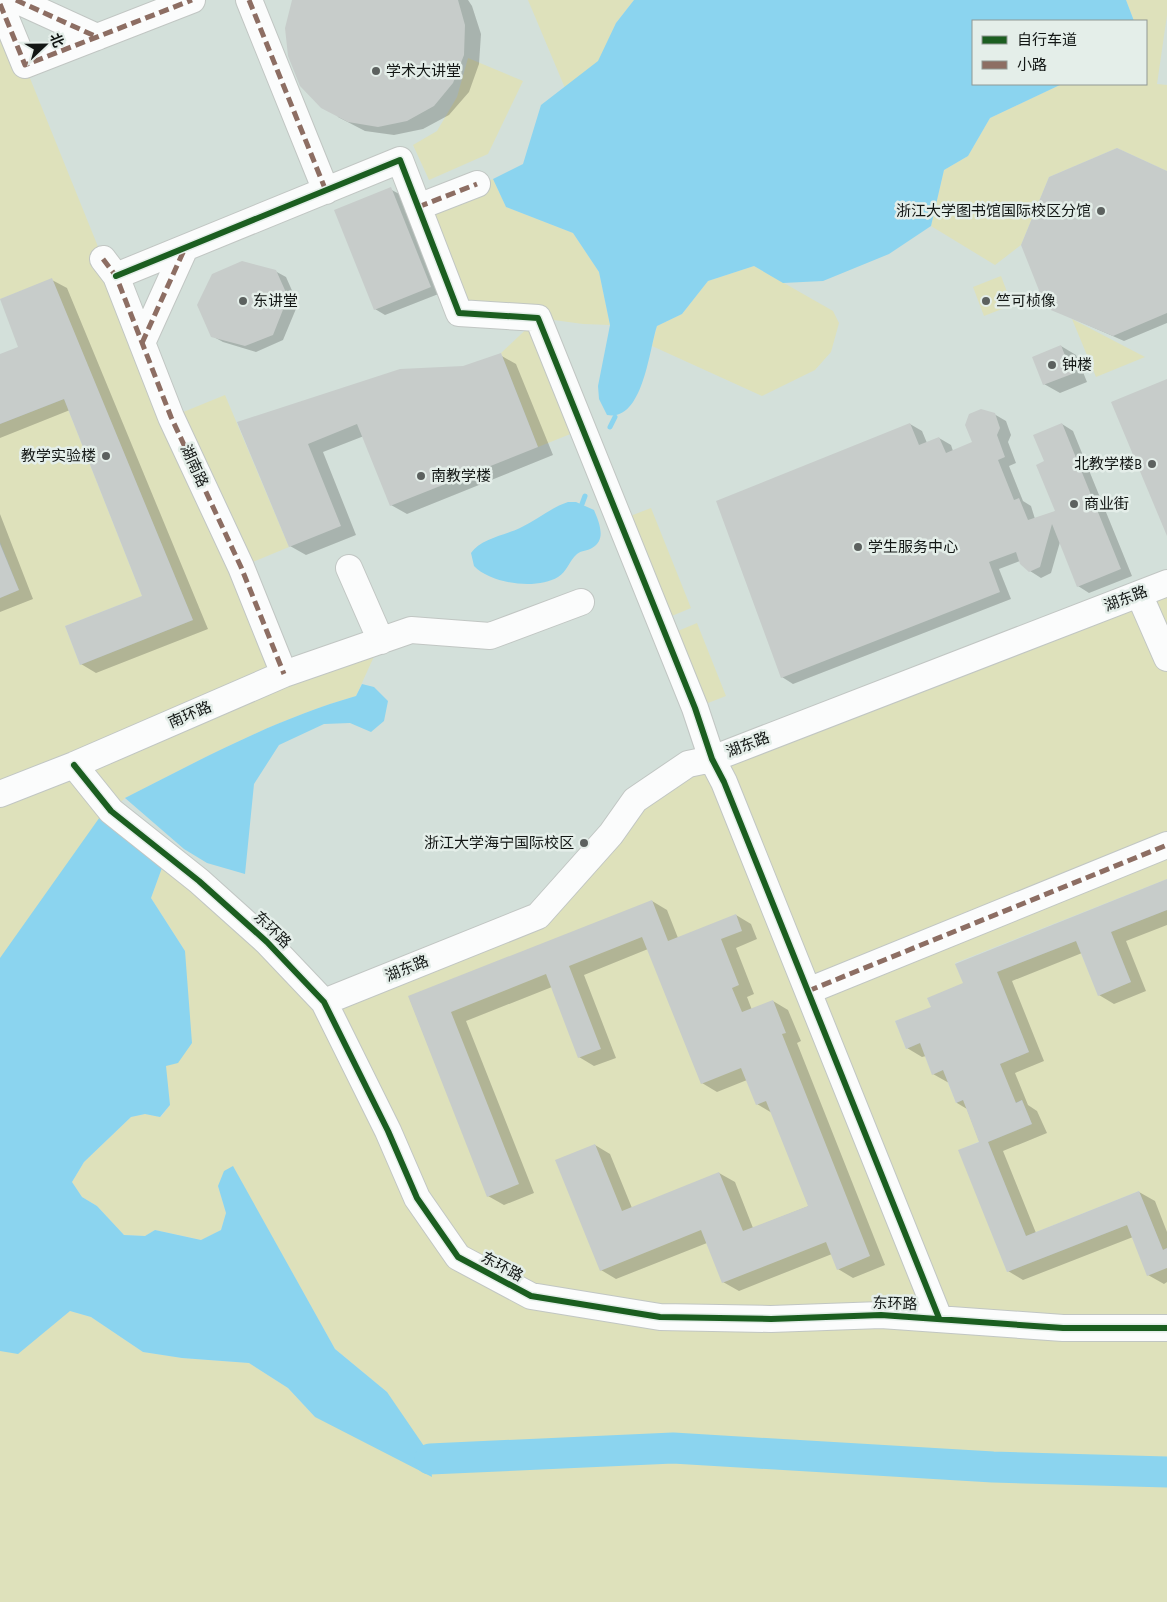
<svg xmlns="http://www.w3.org/2000/svg" width="1167" height="1602" font-family="'Alegreya Sans','Noto Sans SC',sans-serif">
	<rect width="100%" height="100%" fill="#e6ece9"/>
	<path fill="#d3e0da" fill-rule="evenodd" d="M 0,0 L 1167,0 L 1167,1602 L 0,1602 ZM 973,21 L 1146,21 L 1146,84 L 973,84 Z"/>
	<path fill="#dee1bb" d="M 528,0 L 634,0 L 616,23 L 599,61 L 565,88 Z
		M 1126,0 L 1167,0 L 1167,15 L 1157,84 L 1167,85 L 1167,171 L 1117,148 L 1049,177 L 1021,245 L 995,265 L 931,226 L 944,170 L 968,156 L 990,118 L 1062,84 L 1146,84 L 1146,21 L 1134,21 Z
		M 0,4 L 103,259 L 171,417 L 225,395 L 289,547 L 241,567 L 284,674 L 381,641 L 356,696 C 275,719 200,760 125,798 L 111,811 L 0,960 L 0,598 L 19,590 L 0,542 L 0,424 L 64,399 L 142,596 L 65,626 L 80,665 L 193,620 L 52,279 L 0,299 Z
		M 468,58 L 523,81 L 488,154 L 429,180 L 413,145 L 437,131 L 457,97 Z
		M 493,179 L 506,207 L 573,233 L 599,272 L 610,325 L 583,324 L 539,318 L 583,429 L 538,447 L 501,353 L 538,318 L 459,313 L 418,207 Z
		M 754,266 L 833,311 L 839,323 L 831,352 L 815,370 L 762,396 L 652,346 L 657,326 L 682,314 L 708,281 Z
		M 1001,276 L 1012,305 L 984,316 L 973,287 Z
		M 1072,319 L 1145,357 L 1096,377 Z
		M 651,508 L 691,608 L 660,621 L 620,520 Z
		M 1167,583 L 1167,879 L 955,963 L 968,995 L 927,998 L 934,1014 L 917,1013 L 895,1021 L 906,1049 L 920,1043 L 932,1074 L 943,1070 L 956,1103 L 1007,1082 L 1000,1064 L 1029,1052 L 997,972 L 1076,941 L 1098,995 L 1131,982 L 1111,932 L 1167,910 L 1167,1248 L 1163,1250 L 1139,1191 L 1026,1236 L 988,1142 L 1032,1124 L 1022,1100 L 977,1118 L 985,1139 L 959,1150 L 1007,1272 L 1127,1225 L 1167,1268 L 1167,1602 L 0,1602 L 0,1351 L 18,1353 L 70,1311 L 91,1317 L 143,1352 L 182,1358 L 249,1363 L 288,1388 L 315,1417 L 387,1392 L 335,1349 L 233,1167 L 218,1186 L 226,1213 L 221,1230 L 202,1240 L 155,1230 L 145,1236 L 124,1235 L 97,1206 L 82,1197 L 72,1182 L 84,1162 L 131,1117 L 145,1114 L 161,1117 L 170,1105 L 165,1066 L 185,951 L 151,898 L 163,865 L 324,1002 L 538,916 L 688,764 Z
		M 697,623 L 726,696 L 695,708 L 666,636 Z"/>
	<path fill="#8bd4ef" d="M 634,0 L 1126,0 L 1134,21 L 973,21 L 973,84 L 1062,84 L 990,118 L 968,156 L 944,170 L 931,226 L 889,254 L 823,281 L 783,283 L 754,266 L 708,281 L 682,314 L 657,326 C 649,350 643,422 607,415 L 599,399 L 598,386 L 610,325 L 599,272 L 573,233 L 506,207 L 493,179 L 523,164 L 541,105 L 598,61 L 616,23 Z
		M 568,502 L 576,502 L 594,510 C 599,522 607,540 592,548 C 587,551 582,550 577,554 C 569,561 567,572 558,577 C 537,590 491,584 474,566 L 471,553 C 480,539 505,535 520,528 C 537,520 550,508 568,502 Z
		M 362,684 L 374,687 L 388,701 L 384,721 L 371,732 L 350,723 L 324,724 L 279,745 L 254,784 L 245,874 L 207,863 L 184,849 L 125,798 C 200,760 275,719 356,696 Z
		M 102,814 L 163,865 L 151,898 L 185,951 L 192,1043 L 178,1063 L 166,1066 L 170,1105 L 160,1117 L 145,1114 L 131,1117 L 84,1162 L 72,1182 L 82,1197 L 97,1206 L 124,1235 L 145,1236 L 155,1230 L 201,1240 L 221,1230 L 226,1213 L 218,1186 L 224,1171 L 233,1166 L 335,1349 L 387,1392 L 426,1449 L 430,1459 L 432,1477 L 315,1417 L 288,1388 L 249,1363 L 182,1358 L 143,1352 L 91,1317 L 70,1311 L 18,1354 L 0,1351 L 0,958 Z"/>
	<path fill="#0003" d="M 294,0 L 468,0 L 472,6 L 481,34 L 479,64 L 469,92 L 449,115 L 423,129 L 394,135 L 365,131 L 338,117 Z
		M 1167,172 L 1167,323 L 1124,341 L 1047,307 Z
		M 390,189 L 401,195 L 441,293 L 385,315 L 375,309 Z
		M 275,271 L 286,277 L 298,304 L 283,340 L 256,352 L 223,342 L 212,336 Z
		M 52,280 L 67,288 L 208,629 L 96,673 L 81,664 L 144,596 L 70,410 L 0,438 L 0,355 L 20,347 Z
		M 1061,346 L 1076,355 L 1087,382 L 1060,393 L 1044,384 Z
		M 500,355 L 516,364 L 553,455 L 407,514 L 391,505 L 364,436 L 323,452 L 356,535 L 306,555 L 290,546 L 238,423 L 464,367 Z
		M 994,414 L 1006,421 L 1011,435 L 1008,442 L 1016,463 L 1009,466 L 1023,501 L 1031,506 L 1035,519 L 1057,511 L 1046,462 L 1062,424 L 1073,431 L 1132,576 L 1089,593 L 1078,586 L 1060,542 L 1051,573 L 1041,578 L 1030,571 L 1020,561 L 999,569 L 1011,599 L 793,684 L 782,677 L 910,424 L 922,431 L 927,443 L 939,438 L 951,445 L 953,451 L 974,443 Z
		M 0,514 L 33,599 L 0,612 Z
		M 1167,880 L 1167,925 L 1126,941 L 1146,991 L 1114,1004 L 1099,995 L 1082,953 L 1012,981 L 1044,1061 L 1015,1073 L 1028,1105 L 1037,1111 L 1047,1133 L 1003,1151 L 1036,1233 L 1139,1192 L 1155,1201 L 1167,1232 L 1167,1282 L 1164,1284 L 1148,1275 L 1133,1237 L 1023,1280 L 1008,1271 L 980,1143 L 967,1109 L 957,1103 L 949,1083 L 933,1074 L 926,1056 L 922,1057 L 907,1048 L 932,1008 L 965,984 Z
		M 652,901 L 667,910 L 678,938 L 736,915 L 751,924 L 757,939 L 736,948 L 754,994 L 747,997 L 752,1010 L 773,1001 L 788,1010 L 801,1041 L 797,1043 L 885,1265 L 853,1278 L 838,1269 L 832,1254 L 739,1291 L 723,1282 L 707,1243 L 616,1279 L 601,1270 L 595,1145 L 610,1154 L 632,1208 L 719,1173 L 735,1182 L 753,1228 L 809,1206 L 772,1113 L 757,1104 L 747,1080 L 717,1092 L 702,1083 L 648,949 L 584,975 L 616,1058 L 594,1066 L 579,1057 L 552,987 L 466,1021 L 534,1193 L 504,1205 L 488,1196 L 409,997 Z"/>
	<g fill="none" stroke-linecap="round" stroke-linejoin="round">
		<path stroke="#8bd4ef" stroke-width="5" d="M 610,427 L 615,417
			M 582,504 L 585,496"/>
		<path stroke="#8bd4ef" stroke-width="31" d="M 430,1459 L 673,1448 L 993,1467 L 1167,1472"/>
	</g>
	<path fill="#c7ccca" d="M 292,0 L 458,0 L 465,25 L 464,55 L 453,83 L 434,106 L 407,121 L 378,127 L 348,122 L 321,108 L 300,86 L 288,56 L 285,28 Z
		M 1117,148 L 1167,171 L 1167,313 L 1113,336 L 1046,308 L 1021,245 L 1049,177 Z
		M 391,187 L 431,287 L 374,310 L 334,210 Z
		M 242,261 L 276,270 L 288,297 L 273,335 L 245,346 L 211,337 L 197,305 L 212,274 Z
		M 52,278 L 193,620 L 80,665 L 65,626 L 142,596 L 64,399 L 0,424 L 0,354 L 18,347 L 0,299 Z
		M 1061,345 L 1072,374 L 1043,385 L 1032,357 Z
		M 501,353 L 538,447 L 390,506 L 357,424 L 308,444 L 341,526 L 289,547 L 237,422 L 400,369 L 463,366 Z
		M 1167,379 L 1167,536 L 1111,402 Z
		M 981,409 L 995,413 L 1000,428 L 997,435 L 1005,457 L 998,460 L 1014,500 L 1019,498 L 1028,520 L 1055,511 L 1036,465 L 1044,461 L 1033,435 L 1062,423 L 1121,569 L 1077,587 L 1052,524 L 1040,567 L 1029,572 L 1020,564 L 1016,552 L 989,562 L 1000,592 L 781,678 L 716,501 L 910,423 L 919,445 L 939,437 L 946,453 L 972,442 L 965,425 L 969,414 Z
		M 0,544 L 19,590 L 0,598 Z
		M 1167,879 L 1167,910 L 1111,932 L 1131,982 L 1098,996 L 1076,941 L 997,972 L 1029,1052 L 1000,1064 L 1016,1103 L 1022,1100 L 1032,1124 L 988,1142 L 1026,1236 L 1139,1191 L 1163,1250 L 1167,1248 L 1167,1268 L 1147,1276 L 1127,1225 L 1007,1272 L 958,1150 L 979,1142 L 963,1100 L 956,1103 L 943,1070 L 932,1075 L 920,1043 L 906,1049 L 895,1021 L 931,1007 L 927,998 L 963,983 L 955,964 Z
		M 652,900 L 668,941 L 736,914 L 742,931 L 721,939 L 739,985 L 732,988 L 742,1012 L 773,1000 L 786,1033 L 782,1034 L 870,1256 L 837,1270 L 826,1242 L 722,1283 L 701,1230 L 600,1271 L 555,1160 L 595,1144 L 622,1211 L 719,1172 L 743,1231 L 808,1206 L 766,1101 L 756,1105 L 741,1068 L 701,1084 L 642,937 L 569,966 L 601,1049 L 578,1058 L 546,974 L 451,1012 L 519,1184 L 487,1197 L 408,996 Z"/>
	<g fill="none" stroke-linecap="round" stroke-linejoin="round">
		<defs>
			<path id="minor" d="M 16,0 L 97,37
				M 249,0 L 326,191
				M 0,4 L 25,65 L 192,0
				M 418,207 L 477,184
				M 103,259 L 116,276 L 171,417 L 241,567 L 284,674
				M 116,276 L 400,160 L 459,313 L 538,318 L 695,708 L 712,759 L 724,782 L 939,1318
				M 142,343 L 185,248
				M 349,568 L 381,641
				M 1139,594 L 1167,658
				M 74,765 L 111,811 L 199,881 L 267,942 L 324,1002 L 388,1131 L 417,1198 L 458,1257 L 531,1296 L 660,1317 L 771,1319 L 881,1315 L 1063,1328 L 1167,1328
				M 0,794 L 74,765 L 284,674 L 411,630 L 490,636 L 581,602
				M 808,991 L 1167,845
				M 324,1002 L 538,916 L 611,834 L 635,800 L 688,764 L 712,759 L 1167,583"/>
		</defs>
		<use href="#minor" stroke="#c1c6c3" stroke-width="28"/>
		<use href="#minor" stroke="#fbfcfc" stroke-width="26"/>
		<path stroke="#8d6e63" stroke-width="5" stroke-dasharray="10 5" stroke-linecap="butt" d="M 16,0 L 97,37
			M 249,0 L 326,191
			M 0,4 L 25,65 L 192,0
			M 418,207 L 477,184
			M 103,259 L 116,276 L 171,417 L 241,567 L 284,674
			M 142,343 L 185,248
			M 808,991 L 1167,845"/>
		<defs>
			<path id="cycleway" d="M 116,276 L 400,160 L 459,313 L 538,318 L 695,708 L 712,759 L 724,782 L 939,1318
				M 74,765 L 111,811 L 199,881 L 267,942 L 324,1002 L 388,1131 L 417,1198 L 458,1257 L 531,1296 L 660,1317 L 771,1319 L 881,1315 L 1063,1328 L 1167,1328"/>
		</defs>
		<use href="#cycleway" stroke="#e4eee9" stroke-width="9"/>
		<use href="#cycleway" stroke="#1b5e20" stroke-width="6"/>
	</g>
	<g fill="#5c615f" stroke="#e4eee9" stroke-width="2">
		<circle cx="376" cy="71" r="5"/>
		<circle cx="1101" cy="211" r="5"/>
		<circle cx="243" cy="301" r="5"/>
		<circle cx="986" cy="301" r="5"/>
		<circle cx="1052" cy="365" r="5"/>
		<circle cx="106" cy="456" r="5"/>
		<circle cx="1152" cy="464" r="5"/>
		<circle cx="421" cy="476" r="5"/>
		<circle cx="1074" cy="504" r="5"/>
		<circle cx="858" cy="547" r="5"/>
		<circle cx="584" cy="843" r="5"/>
	</g>
	<g text-anchor="middle" dominant-baseline="central" stroke-width="5" stroke-linejoin="round" paint-order="stroke">
		<g font-size="15" fill="#121614" stroke="#e4eee9" text-anchor="start">
			<text x="386" y="71">学术大讲堂</text>
			<text x="1091" y="211" text-anchor="end">浙江大学图书馆国际校区分馆</text>
			<text x="253" y="301">东讲堂</text>
			<text x="996" y="301">竺可桢像</text>
			<text x="1062" y="365">钟楼</text>
			<text x="96" y="456" text-anchor="end">教学实验楼</text>
			<text x="1142" y="464" text-anchor="end">北教学楼B</text>
			<text x="431" y="476">南教学楼</text>
			<text x="1084" y="504">商业街</text>
			<text x="868" y="547">学生服务中心</text>
			<text x="574" y="843" text-anchor="end">浙江大学海宁国际校区</text>
		</g>
		<g font-size="15" fill="#121614" stroke="#e4eee9">
			<text transform="translate(194 466) rotate(65)">湖南路</text>
			<text transform="translate(1126 599) rotate(-21)">湖东路</text>
			<text transform="translate(190 715) rotate(-23)">南环路</text>
			<text transform="translate(748 745) rotate(-21)">湖东路</text>
			<text transform="translate(272 930) rotate(44)">东环路</text>
			<text transform="translate(407 969) rotate(-22)">湖东路</text>
			<text transform="translate(502 1267) rotate(28)">东环路</text>
			<text transform="translate(895 1304) rotate(2)">东环路</text>
		</g>
	</g>
	<rect x="972" y="20" width="175" height="65" fill="#e4eee9" stroke="#909894"/>
	<rect x="982" y="36" width="25" height="8" fill="#1b5e20" stroke="#909894"/>
	<text x="1017" y="45" font-size="15" fill="#121614">自行车道</text>
	<rect x="982" y="61" width="25" height="8" fill="#8d6e63" stroke="#909894"/>
	<text x="1017" y="70" font-size="15" fill="#121614">小路</text>
	<g transform="translate(45 45) rotate(68)" stroke="#e4eee9" stroke-width="4" paint-order="stroke">
	<path d="M0-4L9 19L0 12L-9 19Z" fill="#121614"/>
	<text y="-8" font-size="14" font-weight="bold" text-anchor="middle" fill="#121614">北</text>
	</g>
</svg>
